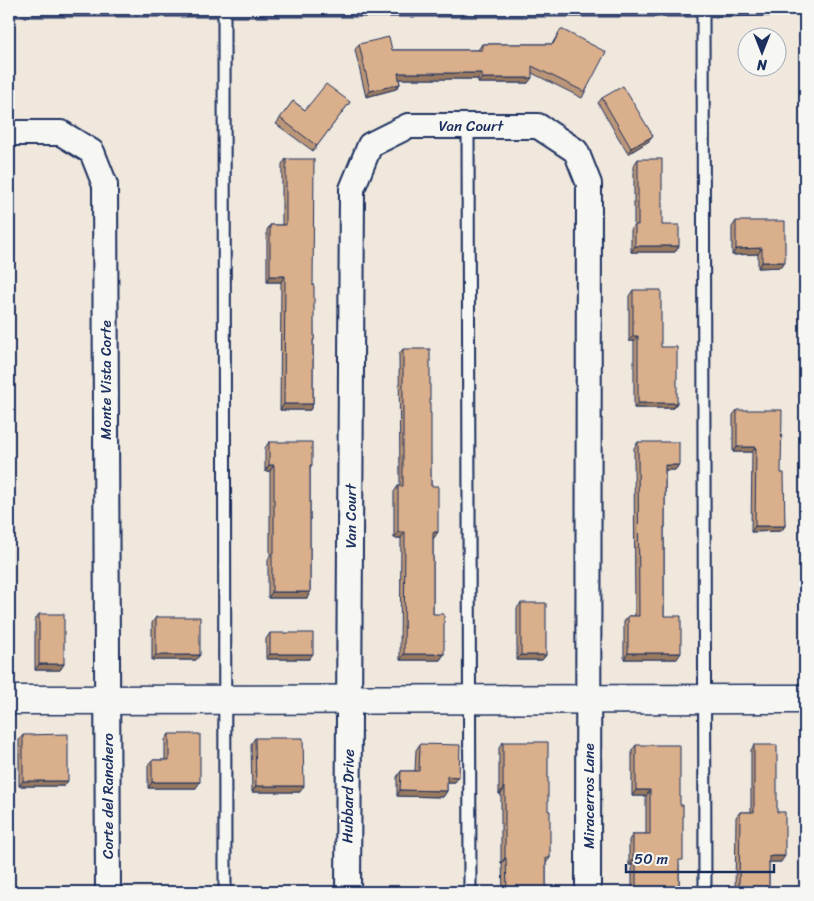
<svg xmlns="http://www.w3.org/2000/svg" width="814" height="901" font-family="Sriracha,sans-serif">
	<rect width="100%" height="100%" fill="#f0e8dd"/>
	<filter id="ink" filterUnits="userSpaceOnUse"><feTurbulence type="fractalNoise" baseFrequency=".02" numOctaves="2"/><feDisplacementMap in="SourceGraphic" scale="10" xChannelSelector="R" yChannelSelector="G"/><feConvolveMatrix kernelMatrix="1 2 1 2 8 2 1 2 1" color-interpolation-filters="sRGB"/></filter>
	<g filter="url(#ink)">
		<g fill="none" stroke-linecap="round" stroke-linejoin="round">
			<defs>
				<path id="service" d="M 9,10 L 703,10 L 786,9
					M 703,10 L 705,892
					M 224,11 L 225,892
					M 468,126 L 470,892"/>
				<path id="minor" d="M 9,133 L 61,133 L 92,152 L 105,185 L 108,892
					M 348,892 L 352,189 L 370,145 L 408,126 L 538,126 L 576,151 L 589,184 L 588,892"/>
				<path id="tertiary" d="M 9,700 L 805,699"/>
			</defs>
			<use href="#service" stroke="#1b2f5e" stroke-width="15"/>
			<use href="#minor" stroke="#1b2f5e" stroke-width="28"/>
			<use href="#tertiary" stroke="#1b2f5e" stroke-width="31"/>
			<use href="#service" stroke="#f6f6f2" stroke-width="11"/>
			<use href="#minor" stroke="#f6f6f2" stroke-width="24"/>
			<use href="#tertiary" stroke="#f6f6f2" stroke-width="28"/>
		</g>
		<path fill="#bb9678" stroke="#1b2f5e" d="M 561,29 L 585,92 L 582,98 L 532,73 L 528,83 L 478,83 L 478,79 L 399,79 L 400,84 L 396,89 L 366,97 L 355,50 L 359,44 L 392,50 L 478,50 L 482,44 L 552,44 Z
			M 602,98 L 653,136 L 649,141 L 628,154 L 598,103 Z
			M 293,101 L 305,110 L 350,102 L 313,151 L 276,124 Z
			M 286,159 L 313,286 L 314,340 L 313,341 L 313,404 L 310,410 L 280,410 L 281,282 L 267,282 L 267,230 L 270,225 L 282,225 L 282,164 Z
			M 638,159 L 662,225 L 679,246 L 675,252 L 631,252 L 631,230 L 634,225 L 634,165 Z
			M 736,221 L 781,267 L 758,268 L 758,254 L 732,255 L 732,227 Z
			M 633,290 L 661,347 L 677,403 L 673,408 L 634,408 L 634,341 L 629,341 L 629,296 Z
			M 403,349 L 430,413 L 431,486 L 434,538 L 433,538 L 433,614 L 444,654 L 440,660 L 400,660 L 401,538 L 394,538 L 394,492 L 398,486 L 400,486 L 399,354 Z
			M 737,410 L 781,473 L 785,526 L 781,531 L 751,532 L 752,452 L 733,452 L 733,415 Z
			M 269,442 L 312,465 L 310,468 L 310,592 L 307,598 L 268,598 L 268,559 L 270,556 L 270,471 L 265,471 L 265,448 Z
			M 638,442 L 679,465 L 675,470 L 665,470 L 665,527 L 664,529 L 664,616 L 677,659 L 624,659 L 624,622 L 628,616 L 635,616 L 634,448 Z
			M 521,603 L 546,655 L 542,660 L 517,660 L 517,608 Z
			M 39,614 L 64,664 L 60,670 L 35,670 L 35,620 Z
			M 156,617 L 196,660 L 152,660 L 152,623 Z
			M 270,633 L 309,659 L 266,659 L 266,639 Z
			M 169,734 L 196,788 L 148,788 L 148,765 L 152,760 L 165,760 L 165,740 Z
			M 23,735 L 64,786 L 19,786 L 19,740 Z
			M 255,738 L 300,792 L 252,792 L 251,744 Z
			M 503,742 L 548,811 L 550,858 L 546,863 L 546,892 L 503,892 L 502,863 L 501,863 L 501,794 L 499,794 L 499,748 Z
			M 420,744 L 455,782 L 447,782 L 447,791 L 443,797 L 397,796 L 397,777 L 401,771 L 415,771 L 416,750 Z
			M 636,745 L 679,865 L 679,892 L 632,892 L 632,865 L 629,865 L 629,840 L 633,834 L 646,834 L 646,796 L 632,796 L 632,750 Z
			M 754,745 L 777,812 L 781,862 L 769,862 L 769,892 L 735,892 L 736,817 L 740,812 L 751,812 L 751,750 Z"/>
		<path fill="#997a61" stroke="#1b2f5e" d="M 398,73 L 482,73 L 478,79 L 394,79 Z
			M 482,78 L 532,78 L 528,83 L 478,83 Z
			M 400,84 L 396,89 L 366,97 L 370,91 Z
			M 653,136 L 649,141 L 628,154 L 631,148 Z
			M 635,246 L 679,246 L 675,252 L 631,252 Z
			M 762,248 L 758,254 L 732,255 L 736,249 Z
			M 762,262 L 785,262 L 781,267 L 758,268 Z
			M 270,276 L 285,276 L 281,282 L 267,282 Z
			M 633,336 L 638,336 L 634,341 L 629,341 Z
			M 638,403 L 677,403 L 673,408 L 634,408 Z
			M 284,404 L 313,404 L 310,410 L 280,410 Z
			M 737,447 L 756,447 L 752,452 L 733,452 Z
			M 269,465 L 274,465 L 270,471 L 265,471 Z
			M 665,465 L 679,465 L 675,470 L 661,470 Z
			M 755,526 L 785,526 L 781,531 L 751,532 Z
			M 398,532 L 405,532 L 401,538 L 394,538 Z
			M 433,532 L 438,532 L 434,538 L 429,538 Z
			M 272,592 L 310,592 L 307,598 L 268,598 Z
			M 628,653 L 681,653 L 677,659 L 624,659 Z
			M 270,654 L 313,654 L 309,659 L 266,659 Z
			M 404,654 L 444,654 L 440,660 L 400,660 Z
			M 156,655 L 200,655 L 196,660 L 152,660 Z
			M 521,655 L 546,655 L 542,660 L 517,660 Z
			M 39,664 L 64,664 L 60,670 L 35,670 Z
			M 447,776 L 459,777 L 455,782 L 443,782 Z
			M 23,781 L 68,781 L 64,786 L 19,786 Z
			M 152,782 L 200,782 L 196,788 L 148,788 Z
			M 256,786 L 304,786 L 300,792 L 252,792 Z
			M 503,788 L 505,788 L 501,794 L 499,794 Z
			M 400,790 L 447,791 L 443,797 L 397,796 Z
			M 636,790 L 650,790 L 646,796 L 632,796 Z
			M 769,856 L 785,856 L 781,862 L 765,862 Z
			M 505,858 L 506,858 L 502,863 L 501,863 Z
			M 633,860 L 636,860 L 632,865 L 629,865 Z"/>
		<path fill="#daaf8b" stroke="#1b2f5e" d="M 561,29 L 606,52 L 585,92 L 532,66 L 532,78 L 482,78 L 482,73 L 398,73 L 400,84 L 370,91 L 359,44 L 389,37 L 392,50 L 482,50 L 482,44 L 553,44 Z
			M 326,84 L 350,102 L 317,146 L 280,118 L 293,101 L 305,110 Z
			M 623,86 L 653,136 L 631,148 L 602,98 Z
			M 286,159 L 314,159 L 313,286 L 314,286 L 314,340 L 313,340 L 313,404 L 284,404 L 285,276 L 270,276 L 270,225 L 286,225 Z
			M 638,159 L 662,159 L 662,225 L 679,225 L 679,246 L 635,246 L 635,225 L 638,225 Z
			M 736,221 L 785,221 L 785,262 L 762,262 L 762,248 L 736,249 Z
			M 633,290 L 661,290 L 661,347 L 677,347 L 677,403 L 638,403 L 638,336 L 633,336 Z
			M 403,349 L 430,349 L 430,413 L 431,413 L 431,486 L 438,486 L 438,532 L 433,532 L 433,614 L 444,614 L 444,654 L 404,654 L 405,532 L 398,532 L 398,486 L 403,486 Z
			M 737,410 L 782,410 L 781,473 L 784,473 L 785,526 L 755,526 L 756,447 L 737,447 Z
			M 269,442 L 312,442 L 312,465 L 310,465 L 310,592 L 272,592 L 272,553 L 274,553 L 274,465 L 269,465 Z
			M 638,442 L 679,442 L 679,465 L 665,465 L 665,527 L 664,527 L 664,616 L 681,616 L 681,653 L 628,653 L 628,616 L 639,616 Z
			M 521,603 L 546,603 L 546,655 L 521,655 Z
			M 39,614 L 64,614 L 64,664 L 39,664 Z
			M 156,617 L 200,617 L 200,655 L 156,655 Z
			M 270,633 L 313,633 L 313,654 L 270,654 Z
			M 68,734 L 68,781 L 23,781 L 23,735 Z
			M 169,734 L 200,734 L 200,782 L 152,782 L 152,760 L 169,760 Z
			M 255,738 L 303,738 L 304,786 L 256,786 Z
			M 503,742 L 548,742 L 548,811 L 550,811 L 550,858 L 546,858 L 546,892 L 507,892 L 506,858 L 505,858 L 505,788 L 503,788 Z
			M 420,744 L 460,745 L 459,777 L 447,776 L 447,791 L 400,790 L 401,771 L 419,771 Z
			M 636,745 L 680,745 L 680,805 L 683,805 L 683,860 L 679,860 L 679,892 L 636,892 L 636,860 L 633,860 L 633,834 L 650,834 L 650,790 L 636,790 Z
			M 754,745 L 777,745 L 777,812 L 785,812 L 785,856 L 769,856 L 769,892 L 739,892 L 740,812 L 754,812 Z"/>
	</g>
	<g text-anchor="middle" dominant-baseline="central" stroke-width="4" stroke-linejoin="round" paint-order="stroke">
		<g font-size="15" fill="#1b2f5e" stroke="#f6f6f2">
			<text x="471" y="126">Van Court</text>
			<text transform="translate(106 380) rotate(-90)">Monte Vista Corte</text>
			<text transform="translate(351 516) rotate(-90)">Van Court</text>
			<text transform="translate(108 796) rotate(-90)">Corte del Ranchero</text>
			<text transform="translate(348 796) rotate(-89)">Hubbard Drive</text>
			<text transform="translate(589 796) rotate(-90)">Miracerros Lane</text>
		</g>
	</g>
	<rect width="814" height="901" fill="none" stroke="#f6f6f2" stroke-width="30"/>
	<rect x="15" y="15" width="784" height="871" fill="none" stroke="#1b2f5e" stroke-width="2" filter="url(#ink)"/>
	<g transform="translate(762 52) rotate(180)"><circle r="24" fill="#f6f6f2" stroke="#9ea6b7"/>
	<path d="M0-4L9 19L0 12L-9 19Z" fill="#1b2f5e"/>
	<text y="-8" font-size="14" font-weight="bold" text-anchor="middle" fill="#1b2f5e">N</text>
	</g>
	<path d="M626 864v8h148v-8" fill="none" stroke="#1b2f5e" stroke-width="2.5"/>
	<text x="634" y="864" font-size="15" fill="#1b2f5e" stroke="#f6f6f2" stroke-width="4" paint-order="stroke">50 m</text>
</svg>
